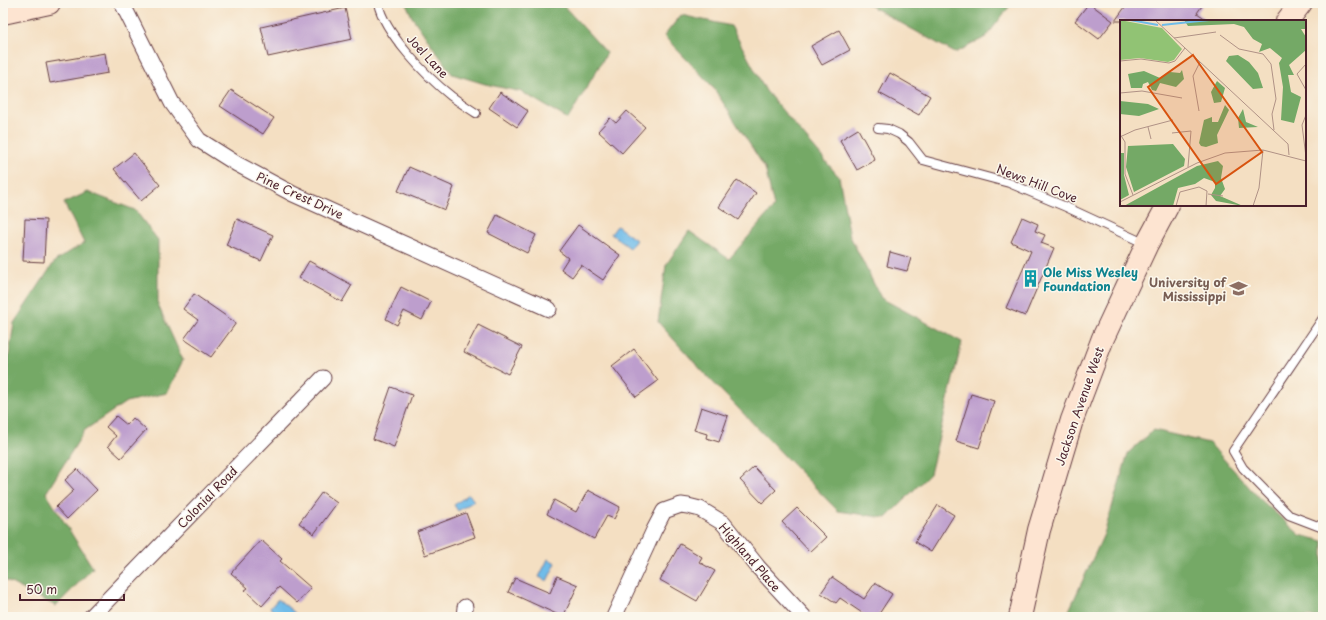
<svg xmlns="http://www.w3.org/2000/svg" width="1326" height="620" font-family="'Playpen Sans',sans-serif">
	<rect width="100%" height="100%" fill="#fbf7ec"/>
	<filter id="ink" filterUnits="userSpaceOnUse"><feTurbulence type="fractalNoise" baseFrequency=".025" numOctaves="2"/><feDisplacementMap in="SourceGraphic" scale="8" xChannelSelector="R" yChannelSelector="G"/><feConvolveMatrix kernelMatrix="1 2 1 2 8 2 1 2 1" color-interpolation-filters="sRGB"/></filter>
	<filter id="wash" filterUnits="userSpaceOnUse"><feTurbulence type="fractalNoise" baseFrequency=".012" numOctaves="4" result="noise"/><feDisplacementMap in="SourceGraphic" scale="16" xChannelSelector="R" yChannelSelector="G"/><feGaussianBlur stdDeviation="0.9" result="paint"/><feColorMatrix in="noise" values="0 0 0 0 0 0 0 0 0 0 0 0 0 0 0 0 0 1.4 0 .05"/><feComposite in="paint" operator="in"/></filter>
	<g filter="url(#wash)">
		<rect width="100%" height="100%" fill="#f4dfc2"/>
		<path fill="#74a966" stroke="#5f6448" d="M 406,3 L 561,3 L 607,53 L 568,119 L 522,92 L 485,84 L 452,74 L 412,17 Z
			M 865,3 L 1012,3 L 986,37 L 955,53 Z
			M 681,15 L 731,26 L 766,91 L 839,177 L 850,236 L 881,298 L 962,342 L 930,474 L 886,518 L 838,511 L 704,373 L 658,322 L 666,265 L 689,231 L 729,259 L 774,207 L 765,168 L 713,87 L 664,36 Z
			M 88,192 L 135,210 L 158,240 L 158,305 L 183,360 L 167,393 L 126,402 L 85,430 L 46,493 L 93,568 L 56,606 L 3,579 L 3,393 L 14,323 L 55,261 L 84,243 L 64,203 Z
			M 1154,430 L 1209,443 L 1260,499 L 1300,535 L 1323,541 L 1323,617 L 1066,617 L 1104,534 L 1128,453 Z"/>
		<path fill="#6fbce9" stroke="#5c6e8a" d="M 617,226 L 636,240 L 630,248 L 611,234 Z
			M 469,494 L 474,501 L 458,511 L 454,505 Z
			M 548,559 L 556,563 L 547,581 L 539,577 Z
			M 278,599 L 295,613 L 291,617 L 281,617 L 270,608 Z"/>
		<g id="blocks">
			<path fill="#bd9ecd" d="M 1089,3 L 1113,21 L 1099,39 L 1075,21 Z
				M 1128,3 L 1204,3 L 1197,13 L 1209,21 L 1115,21 Z
				M 345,8 L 352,39 L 268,57 L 261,27 Z
				M 839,30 L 850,50 L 822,65 L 811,46 Z
				M 105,53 L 108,73 L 50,83 L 46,63 Z
				M 890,73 L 930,96 L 919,115 L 879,93 Z
				M 231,90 L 274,118 L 263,134 L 220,106 Z
				M 500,92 L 528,111 L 517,127 L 489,108 Z
				M 627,111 L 645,127 L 622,153 L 598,131 L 610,118 L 616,123 Z
				M 858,129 L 875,160 L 857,170 L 840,140 Z
				M 134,153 L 160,185 L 141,201 L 114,169 Z
				M 409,167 L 454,187 L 445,210 L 398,191 Z
				M 737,180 L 756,193 L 738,220 L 719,207 Z
				M 497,215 L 536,235 L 527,253 L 488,233 Z
				M 1022,217 L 1038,224 L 1035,231 L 1045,235 L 1041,243 L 1054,248 L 1025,316 L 1006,308 L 1031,251 L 1011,242 Z
				M 25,219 L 46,220 L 44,262 L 23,261 Z
				M 237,219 L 273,235 L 261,261 L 226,245 Z
				M 578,225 L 620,255 L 603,280 L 581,265 L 572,277 L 561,269 L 568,258 L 559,251 Z
				M 890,252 L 911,258 L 907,271 L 887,266 Z
				M 309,261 L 352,285 L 342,302 L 299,278 Z
				M 401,287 L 431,302 L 422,320 L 404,311 L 397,325 L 386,319 Z
				M 194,294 L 236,323 L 211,357 L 184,339 L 198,320 L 183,309 Z
				M 478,325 L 522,347 L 508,374 L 464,352 Z
				M 634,349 L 658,381 L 636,397 L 612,366 Z
				M 391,387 L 412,395 L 394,447 L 373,439 Z
				M 971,394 L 994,401 L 979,448 L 956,441 Z
				M 701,407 L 728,416 L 719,442 L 706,438 L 707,434 L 694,430 Z
				M 116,416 L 127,425 L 133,418 L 146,430 L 121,458 L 108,446 L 116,436 L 106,427 Z
				M 754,467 L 776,490 L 762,503 L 740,480 Z
				M 77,469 L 97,490 L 67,519 L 56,507 L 74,490 L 65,480 Z
				M 588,490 L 620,507 L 614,519 L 607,516 L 594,539 L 547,514 L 554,500 L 576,512 Z
				M 322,492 L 337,503 L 314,534 L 299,523 Z
				M 938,505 L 954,515 L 931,552 L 915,542 Z
				M 797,508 L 826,537 L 810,552 L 782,522 Z
				M 466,513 L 475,537 L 425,555 L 417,532 Z
				M 261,540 L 282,559 L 280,561 L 311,588 L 297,603 L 279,587 L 262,606 L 245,590 L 248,588 L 231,573 Z
				M 680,544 L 702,557 L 699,562 L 715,571 L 697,601 L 660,580 Z
				M 557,576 L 578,585 L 563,617 L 508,592 L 515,578 L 550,593 Z
				M 832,577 L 864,599 L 875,583 L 892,594 L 877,617 L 868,617 L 840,598 L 836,603 L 821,593 Z"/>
		</g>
	</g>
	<g filter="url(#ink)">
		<use href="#blocks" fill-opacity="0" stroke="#643c42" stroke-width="1"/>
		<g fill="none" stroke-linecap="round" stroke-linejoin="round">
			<defs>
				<path id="lane" d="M 378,3 C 384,33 427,77 451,96 C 459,102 467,107 476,113
					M 878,128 L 888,129 L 899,134 L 909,142 L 923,160 L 1009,183 L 1066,207 L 1146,244
					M 1323,318 L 1233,451 L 1243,468 L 1289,515 L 1323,528"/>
				<path id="street" d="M 122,3 L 172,103 L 199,140 L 237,164 L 293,194 L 549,309
					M 91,617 L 323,378
					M 464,617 L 465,607
					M 614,617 L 654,530 L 664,511 L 681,505 L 688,506 L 700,509 L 723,523 L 758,567 L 804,617"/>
				<path id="secondary" d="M 3,13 L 49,3
					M 1287,21 L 1301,3
					M 1020,617 L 1039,530 L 1072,420 L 1103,338 L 1147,244 L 1168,205"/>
			</defs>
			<use href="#lane" stroke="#643c42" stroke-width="10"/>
			<use href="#street" stroke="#643c42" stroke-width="17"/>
			<use href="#secondary" stroke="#643c42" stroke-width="24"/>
			<use href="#lane" stroke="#fff" stroke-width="8"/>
			<use href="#street" stroke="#fff" stroke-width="15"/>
			<use href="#secondary" stroke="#fde4d1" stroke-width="22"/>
		</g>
	</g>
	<defs>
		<symbol id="building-bare" viewBox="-9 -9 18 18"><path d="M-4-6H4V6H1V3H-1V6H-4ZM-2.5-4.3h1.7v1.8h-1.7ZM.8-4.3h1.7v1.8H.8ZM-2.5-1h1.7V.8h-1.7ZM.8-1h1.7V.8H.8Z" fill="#0f9aa8" stroke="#fbf7ec" stroke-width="2.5" paint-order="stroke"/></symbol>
		<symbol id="university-bare" viewBox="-9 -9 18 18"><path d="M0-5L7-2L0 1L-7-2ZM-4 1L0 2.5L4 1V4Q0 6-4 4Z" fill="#8d6e63" stroke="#fbf7ec" stroke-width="2.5" paint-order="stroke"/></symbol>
	</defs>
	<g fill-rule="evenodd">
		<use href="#building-bare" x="1018" y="266" width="25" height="25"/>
		<use href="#university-bare" x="1226" y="276" width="25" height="25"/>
	</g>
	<g text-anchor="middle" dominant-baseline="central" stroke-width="3" stroke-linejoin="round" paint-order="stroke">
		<g font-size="12" fill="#4a1f2b" stroke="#fbf7ec">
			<text transform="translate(428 56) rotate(47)">Joel Lane</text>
			<text transform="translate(1037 183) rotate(21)">News Hill Cove</text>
			<text transform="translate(300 195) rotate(25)">Pine Crest Drive</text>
			<text transform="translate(1079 406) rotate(-71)">Jackson Avenue West</text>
			<text transform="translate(207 497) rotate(-46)">Colonial Road</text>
			<text transform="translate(750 557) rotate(49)">Highland Place</text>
		</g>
		<g font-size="12" font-weight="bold" fill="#0d838f" stroke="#fbf7ec" text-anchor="start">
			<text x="1043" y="272">Ole Miss Wesley<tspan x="1043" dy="14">Foundation</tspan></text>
		</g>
		<g font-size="12" font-weight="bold" fill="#785e54" stroke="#fbf7ec" text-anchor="end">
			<text x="1226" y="282">University of<tspan x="1226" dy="14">Mississippi</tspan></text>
		</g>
	</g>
	<g transform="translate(1120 20)">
		<rect width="186" height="186" fill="#f4dfc2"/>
		<path d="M 0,0 L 42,8 L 62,29 L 54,40 L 48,42 L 20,38 L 0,40 Z" fill="#91c374"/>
		<path d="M 64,0 L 186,0 L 186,9 L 181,9 L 186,17 L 186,30 L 169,45 L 174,55 L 168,55 L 171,72 L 181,77 L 174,103 L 161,100 L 163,67 L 159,43 L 162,38 L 150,28 L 139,32 L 142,24 L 133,19 L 124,7 L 114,4 L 68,6 ZM 118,35 L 129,42 L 138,53 L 143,68 L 133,69 L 106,41 L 109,36 ZM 62,50 L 64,59 L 56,67 L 40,63 L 36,71 L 32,70 L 28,62 L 23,64 L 22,68 L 11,68 L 8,54 L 24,51 L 40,58 L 50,52 L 60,53 ZM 97,61 L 105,68 L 101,82 L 94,83 L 91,72 ZM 0,81 L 28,84 L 39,89 L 19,96 L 0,94 ZM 105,85 L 109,90 L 97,115 L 98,123 L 86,127 L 81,126 L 79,123 L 84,100 L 92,97 L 92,102 L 98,102 ZM 123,89 L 126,102 L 138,107 L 119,108 L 118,98 ZM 53,124 L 65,139 L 64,146 L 14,172 L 6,147 L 8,126 ZM 0,133 L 4,133 L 4,155 L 9,175 L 0,180 ZM 98,141 L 103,146 L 101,158 L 105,169 L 100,176 L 123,186 L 96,181 L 91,175 L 95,168 L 95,162 L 84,158 L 75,164 L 58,168 L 53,186 L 4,186 L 77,146 Z" fill="#74a966"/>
		<path fill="none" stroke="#6fbce9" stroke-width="2" d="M 10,0 L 38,5M 42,5 L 89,0"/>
		<path fill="none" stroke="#b09286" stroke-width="1" d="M 35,0 L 168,124 L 169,135M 100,15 L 119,29 L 143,34 L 151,44 L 156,79 L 152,94 L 154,110M 54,18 L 96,12M 0,41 L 21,39 L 49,43 L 55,41 L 65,28M 186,44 L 177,54 L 186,70M 0,73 L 22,71 L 62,78M 79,91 L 73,56 L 80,42M 186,95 L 182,105 L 186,137M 28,107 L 31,119M 52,113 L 71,111 L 68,147M 0,114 L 5,122 L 5,154 L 13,175M 2,116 L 15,110 L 53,100M 88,174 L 103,176M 0,182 L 77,143 L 105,133 L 143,130 L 186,141M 56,186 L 60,172 L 79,167 L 87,171 L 86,186M 133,186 L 139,168 L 143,130M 152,186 L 180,186"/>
		<path fill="#d8530f" fill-opacity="0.15" stroke="#d8530f" stroke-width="2" d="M 73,35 L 142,132 L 96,164 L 28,67 Z"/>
		<rect width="186" height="186" fill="none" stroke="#4a1f2b" stroke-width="2"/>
	</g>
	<rect width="1326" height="620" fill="none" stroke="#fbf7ec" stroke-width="16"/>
	<path d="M20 594v6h104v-6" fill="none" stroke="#4a1f2b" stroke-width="2"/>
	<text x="26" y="594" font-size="12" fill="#4a1f2b" stroke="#fbf7ec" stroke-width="3" paint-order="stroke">50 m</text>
</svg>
